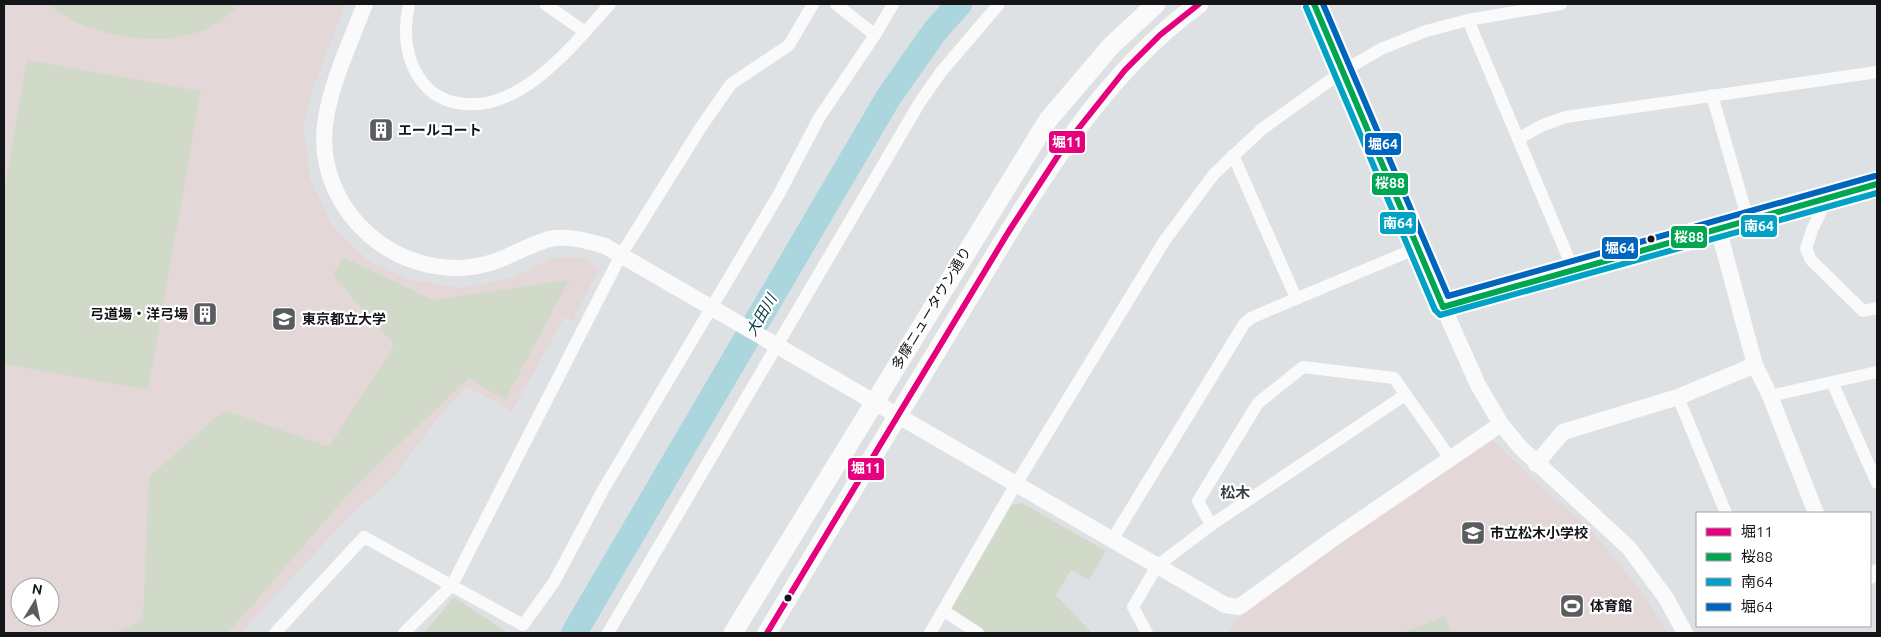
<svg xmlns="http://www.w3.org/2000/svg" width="1881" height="637" font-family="Ubuntu,'Noto Sans JP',sans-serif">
	<rect width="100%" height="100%" fill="#dee1e4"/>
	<path fill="#e4d7d8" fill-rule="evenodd" d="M 4,4 L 346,4 L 313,88 L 304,126 L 310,178 L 333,227 L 370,262 L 411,280 L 462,288 L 513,277 L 551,258 L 582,257 L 599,268 L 573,321 L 564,318 L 512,411 L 467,387 L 440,415 L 393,478 L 348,518 L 241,633 L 4,633 ZM 20,587 L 50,587 L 50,617 L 20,617 Z
		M 1493,440 L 1537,483 L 1590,529 L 1642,592 L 1667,633 L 1228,633 L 1238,618 L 1345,538 Z"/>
	<path fill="#d1dac8" d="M 46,4 L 241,4 C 198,50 129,45 76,22 C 65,17 56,10 46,4 Z
		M 27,60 L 201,91 L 148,390 L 4,364 L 4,193 Z
		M 343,257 L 433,300 L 569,280 L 505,400 L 469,378 L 358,483 L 228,633 L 115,633 L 143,620 L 149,477 L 224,410 L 329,447 L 394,345 L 333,275 Z
		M 1022,503 L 1106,551 L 1089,580 L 1071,570 L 1056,595 L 1092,633 L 986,633 L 951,610 L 1011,505 Z
		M 454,597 L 508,633 L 424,633 Z
		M 1445,616 L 1452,633 L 1403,633 Z"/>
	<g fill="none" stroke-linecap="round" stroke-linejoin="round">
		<path stroke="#abd6dd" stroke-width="26" d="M 574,633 L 888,98 L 935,31 L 959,4"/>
		<path stroke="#fafafb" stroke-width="12" d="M 409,4 C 403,31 405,61 423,83 C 432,94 444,101 458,103 C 519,115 574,44 610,4
			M 545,4 L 585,32
			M 836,4 L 875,35
			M 1468,20 L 1573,269
			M 1712,95 L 1748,220
			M 1518,139 L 1543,125 L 1566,117 L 1877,72
			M 1233,155 L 1296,298
			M 1827,199 L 1812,230 L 1806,249 L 1811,260 L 1863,311 L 1877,308
			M 1832,382 L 1877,483
			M 1770,396 L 1877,372
			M 1678,397 L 1726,513
			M 1211,525 L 1198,501 L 1258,403 L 1303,367 L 1394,378 L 1450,458
			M 1112,540 L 1244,324 L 1251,318 L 1267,311 L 1417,248
			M 944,611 L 978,633
			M 275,633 L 364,537 L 523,625 L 554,582 L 603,490 L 779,194 L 819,118 L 875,35 L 893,4
			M 404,633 L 452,585 L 621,255 L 701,127 L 731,84 L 789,45 L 813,4
			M 608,633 L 920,102 L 941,72 L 999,4
			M 930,633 L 1016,484 L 1165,240 L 1214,174 L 1262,129 L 1343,71 L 1381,49 L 1426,31 L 1468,20 L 1561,4
			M 1147,633 L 1133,607 L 1157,566 L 1211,525 L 1405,395"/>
		<path stroke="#fafafb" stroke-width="16" d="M 365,4 C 350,44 325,94 324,138 C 324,215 395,276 471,267 C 500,264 522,247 549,239 C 567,235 588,241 605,246 L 1225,605 L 1239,607 L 1334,538 L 1501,424
			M 1314,4 L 1417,248 L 1478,385 L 1501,424 L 1520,447 L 1629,548 L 1666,598 L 1685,633
			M 1718,228 L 1755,365 L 1770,396 L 1816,513
			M 1443,307 L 1877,184
			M 1536,464 L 1563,432 L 1678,397 L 1755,365
			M 1870,576 L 1877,572"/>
		<path stroke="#fafafb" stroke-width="19" d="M 733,633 L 1048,120 L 1111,46 L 1156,4
			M 767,633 C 830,527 894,422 958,316 C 1026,205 1091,82 1199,4"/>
		<defs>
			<path id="bus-1" d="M 767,633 L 1009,231 L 1063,148 L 1125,70 L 1160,35 L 1199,4"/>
			<path id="bus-2" d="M 1314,4 L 1443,307 L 1877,184"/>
			<path id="bus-3" d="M 1306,7 L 1435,310 L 1440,315 L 1877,193"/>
			<path id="bus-4" d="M 1323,4 L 1448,296 L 1875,176"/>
		</defs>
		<use href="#bus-1" stroke="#fff" stroke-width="10"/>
		<use href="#bus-2" stroke="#fff" stroke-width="10"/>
		<use href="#bus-3" stroke="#fff" stroke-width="10"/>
		<use href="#bus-4" stroke="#fff" stroke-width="10"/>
		<use href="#bus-1" stroke="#e5007d" stroke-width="6"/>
		<use href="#bus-2" stroke="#00a651" stroke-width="6"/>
		<use href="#bus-3" stroke="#01a2c5" stroke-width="6"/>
		<use href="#bus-4" stroke="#0065bd" stroke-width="6"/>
	</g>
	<defs>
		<symbol id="building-square" viewBox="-11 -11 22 22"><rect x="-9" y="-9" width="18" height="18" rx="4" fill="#5a5c5f" stroke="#fff"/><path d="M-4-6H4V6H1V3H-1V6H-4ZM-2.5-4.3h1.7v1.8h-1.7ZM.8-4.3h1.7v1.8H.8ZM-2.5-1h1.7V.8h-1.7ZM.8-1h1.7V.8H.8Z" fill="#fff"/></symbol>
		<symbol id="university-square" viewBox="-11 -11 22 22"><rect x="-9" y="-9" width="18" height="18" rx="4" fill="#5a5c5f" stroke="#fff"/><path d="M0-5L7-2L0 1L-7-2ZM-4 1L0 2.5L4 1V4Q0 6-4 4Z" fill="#fff"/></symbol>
		<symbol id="school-square" viewBox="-11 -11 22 22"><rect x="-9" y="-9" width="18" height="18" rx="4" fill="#5a5c5f" stroke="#fff"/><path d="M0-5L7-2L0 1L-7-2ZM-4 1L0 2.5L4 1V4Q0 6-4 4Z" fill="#fff"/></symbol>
		<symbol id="stadium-square" viewBox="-11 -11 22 22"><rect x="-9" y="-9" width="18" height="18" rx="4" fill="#5a5c5f" stroke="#fff"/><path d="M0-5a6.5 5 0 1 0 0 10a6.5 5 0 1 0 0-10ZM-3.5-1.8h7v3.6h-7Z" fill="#fff"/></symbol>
	</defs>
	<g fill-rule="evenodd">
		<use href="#building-square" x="367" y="116" width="28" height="28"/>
		<use href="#building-square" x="191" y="300" width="28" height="28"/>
		<use href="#university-square" x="270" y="305" width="28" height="28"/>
		<use href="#school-square" x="1459" y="519" width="28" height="28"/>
		<use href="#stadium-square" x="1558" y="592" width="28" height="28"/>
	</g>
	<g fill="#131518" stroke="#fff" stroke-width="2">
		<circle cx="1651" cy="239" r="4.5"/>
		<circle cx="788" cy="598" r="4.5"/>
	</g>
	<g text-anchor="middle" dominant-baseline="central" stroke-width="4.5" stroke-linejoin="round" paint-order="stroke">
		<g font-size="14" font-weight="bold" fill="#131518" stroke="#fff" text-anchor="start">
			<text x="398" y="130">エールコート</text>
			<text x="188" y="314" text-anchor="end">弓道場・洋弓場</text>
			<text x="302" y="319">東京都立大学</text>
			<text x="1490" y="533">市立松木小学校</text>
			<text x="1590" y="606">体育館</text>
		</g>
		<g font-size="14" fill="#131518" stroke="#fff">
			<text transform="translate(931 308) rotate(-59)">多摩ニュータウン通り</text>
		</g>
		<g font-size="15" font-style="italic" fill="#003b42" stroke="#fff">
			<text transform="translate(761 315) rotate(-60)">大田川</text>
		</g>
		<g font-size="15" font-weight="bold" fill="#3a3f45" stroke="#fff">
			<text x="1235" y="492">松木</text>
		</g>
	</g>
	<g stroke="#fff" stroke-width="2">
		<rect x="1048" y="130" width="38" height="24" rx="5" fill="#e5007d"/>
		<rect x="1364" y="132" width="38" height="24" rx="5" fill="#0065bd"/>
		<rect x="1371" y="172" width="38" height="24" rx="5" fill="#00a651"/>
		<rect x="1379" y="211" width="38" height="24" rx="5" fill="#01a2c5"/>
		<rect x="1740" y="214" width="38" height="24" rx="5" fill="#01a2c5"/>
		<rect x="1670" y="225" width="38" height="24" rx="5" fill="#00a651"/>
		<rect x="1601" y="236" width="38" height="24" rx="5" fill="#0065bd"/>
		<rect x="847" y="457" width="38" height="24" rx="5" fill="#e5007d"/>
	</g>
	<g font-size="14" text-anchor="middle" font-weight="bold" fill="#fff">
		<text x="1067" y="147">堀11</text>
		<text x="1383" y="149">堀64</text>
		<text x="1390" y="188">桜88</text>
		<text x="1398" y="228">南64</text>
		<text x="1759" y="231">南64</text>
		<text x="1689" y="242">桜88</text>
		<text x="1620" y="253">堀64</text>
		<text x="866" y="473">堀11</text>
	</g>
	<rect width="1881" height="637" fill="none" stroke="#131518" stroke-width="10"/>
	<rect x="1696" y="512" width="175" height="115" fill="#ffffff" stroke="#a1a1a3"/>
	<rect x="1706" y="528" width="25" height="8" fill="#e5007d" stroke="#a1a1a3"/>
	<text x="1741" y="537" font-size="15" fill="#131518">堀11</text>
	<rect x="1706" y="553" width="25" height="8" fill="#00a651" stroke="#a1a1a3"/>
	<text x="1741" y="562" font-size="15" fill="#131518">桜88</text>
	<rect x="1706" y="578" width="25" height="8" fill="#01a2c5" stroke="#a1a1a3"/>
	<text x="1741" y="587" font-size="15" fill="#131518">南64</text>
	<rect x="1706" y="603" width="25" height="8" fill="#0065bd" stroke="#a1a1a3"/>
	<text x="1741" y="612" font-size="15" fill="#131518">堀64</text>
	<g transform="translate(35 602) rotate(10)"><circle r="24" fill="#ffffff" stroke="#a1a1a3"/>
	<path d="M0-4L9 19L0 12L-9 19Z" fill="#5a5c5f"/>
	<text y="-8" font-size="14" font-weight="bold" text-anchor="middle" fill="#131518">N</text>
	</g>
</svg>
